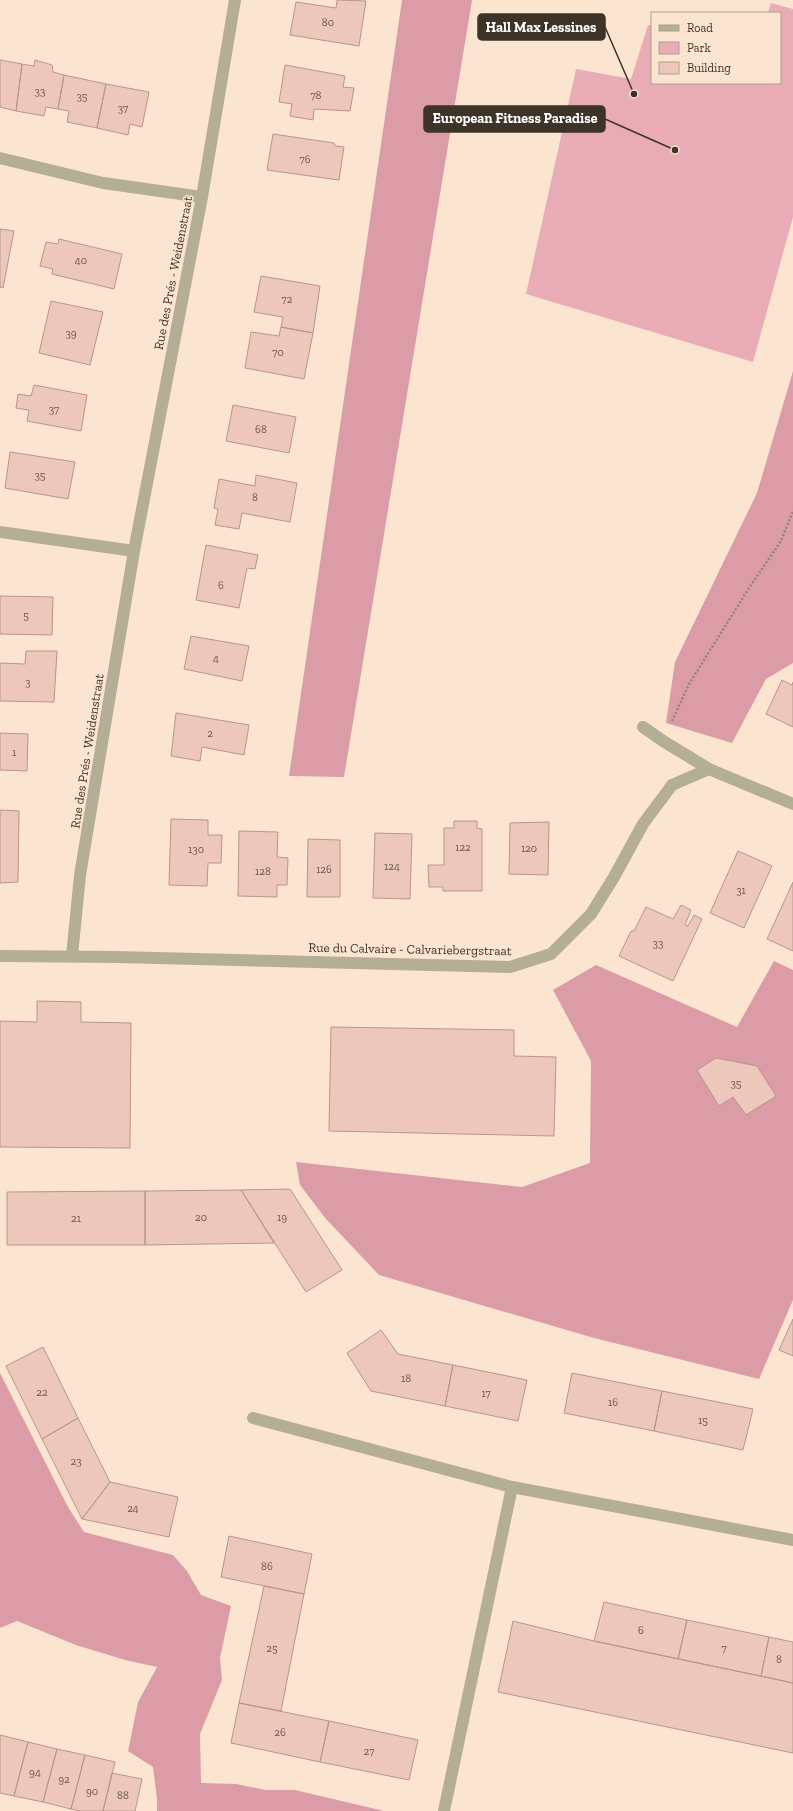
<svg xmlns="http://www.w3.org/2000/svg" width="793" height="1811" font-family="'Zilla Slab',serif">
	<rect width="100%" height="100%" fill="#fce5d0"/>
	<path fill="#e9acb7" d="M 771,3 L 793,9 L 793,217 L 753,362 L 526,294 L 576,69 L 631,79 L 648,25 L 652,26 L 652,83 L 780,83 L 780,13 L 768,13 Z"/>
	<path fill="#db9ca7" d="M 402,0 L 472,0 L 344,777 L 289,776 Z
		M 793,371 L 793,663 L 766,679 L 732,743 L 666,723 L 675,662 L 757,493 Z
		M 774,961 L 793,970 L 793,1300 L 759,1379 L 594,1338 L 379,1275 L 326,1219 L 300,1185 L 296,1162 L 522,1187 L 590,1163 L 591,1061 L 553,990 L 596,965 L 737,1027 Z
		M 0,1373 L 68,1507 L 84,1532 L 173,1555 L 187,1571 L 201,1595 L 231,1606 L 220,1658 L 222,1680 L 200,1734 L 201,1783 L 236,1784 L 266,1790 L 295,1790 L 384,1811 L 157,1811 L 157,1799 L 153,1767 L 128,1751 L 138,1702 L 157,1667 L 125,1660 L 76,1645 L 17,1621 L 0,1628 Z"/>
	<path fill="#eec7bc" stroke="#b9948a" d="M 337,0 L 366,1 L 359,46 L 290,35 L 296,2 L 336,8 Z
		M 0,60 L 22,64 L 16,111 L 0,107 Z
		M 35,60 L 52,65 L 53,72 L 64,75 L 58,109 L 46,107 L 44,116 L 16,111 L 22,64 L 34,66 Z
		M 285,65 L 345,76 L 343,87 L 354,88 L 350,111 L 314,109 L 313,120 L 290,116 L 292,104 L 279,102 Z
		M 64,75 L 106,84 L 97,128 L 67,122 L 69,111 L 58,109 Z
		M 106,84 L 149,92 L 142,127 L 130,124 L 128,135 L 97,128 Z
		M 273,134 L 334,143 L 335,146 L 344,147 L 339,180 L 267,170 Z
		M 0,229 L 14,231 L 3,288 L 0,287 Z
		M 59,239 L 122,254 L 114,289 L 52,274 L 53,269 L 40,266 L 46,242 L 58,244 Z
		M 261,276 L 320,286 L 313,333 L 281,327 L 283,317 L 254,312 Z
		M 51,301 L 103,312 L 90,365 L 39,353 Z
		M 281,327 L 313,333 L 304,379 L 245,368 L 251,332 L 279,336 Z
		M 34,385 L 87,395 L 81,431 L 27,421 L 29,410 L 16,408 L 18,394 L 31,396 Z
		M 233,405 L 296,417 L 289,453 L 226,441 Z
		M 10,452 L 75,462 L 68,499 L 5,488 Z
		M 256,475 L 297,483 L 290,522 L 242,513 L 239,529 L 215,525 L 218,509 L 214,508 L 219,479 L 255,486 Z
		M 206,545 L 258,555 L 255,569 L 247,568 L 239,608 L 196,600 Z
		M 0,596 L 53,597 L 52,635 L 0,634 Z
		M 191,636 L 249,646 L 242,681 L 184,669 Z
		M 26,651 L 57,651 L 54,702 L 0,701 L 0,663 L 25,664 Z
		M 782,680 L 792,685 L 793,682 L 793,727 L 766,714 Z
		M 176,713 L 249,725 L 244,755 L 202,747 L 200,761 L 171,756 Z
		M 0,733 L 28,734 L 27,771 L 0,770 Z
		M 0,810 L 19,811 L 18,882 L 0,883 Z
		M 171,819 L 208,820 L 208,835 L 222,835 L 221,863 L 208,863 L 207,886 L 169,885 Z
		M 454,821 L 477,821 L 477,828 L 482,829 L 482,891 L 443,891 L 443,887 L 429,887 L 428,865 L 444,865 L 444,828 L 454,828 Z
		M 549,822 L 548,875 L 509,874 L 510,823 Z
		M 239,831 L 278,832 L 277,857 L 288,858 L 287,885 L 277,885 L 277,897 L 238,896 Z
		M 375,833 L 412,834 L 410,899 L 373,898 Z
		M 308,839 L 340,840 L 340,897 L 307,897 Z
		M 738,851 L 772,866 L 744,928 L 710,913 Z
		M 793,882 L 793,951 L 767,939 Z
		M 681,905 L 691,910 L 685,925 L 688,926 L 694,915 L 702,919 L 673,981 L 619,956 L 631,931 L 634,931 L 646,907 L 673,919 Z
		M 37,1001 L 81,1002 L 81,1022 L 131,1023 L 130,1148 L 0,1147 L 0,1021 L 37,1022 Z
		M 331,1027 L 514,1030 L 514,1056 L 556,1057 L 554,1136 L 329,1131 Z
		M 716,1058 L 757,1066 L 776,1096 L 746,1115 L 733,1097 L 719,1106 L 697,1070 Z
		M 290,1189 L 342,1270 L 306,1292 L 241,1190 Z
		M 241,1190 L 274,1243 L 145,1245 L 145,1191 Z
		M 145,1191 L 145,1245 L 7,1245 L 7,1192 Z
		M 793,1319 L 793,1356 L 779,1350 Z
		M 381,1330 L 398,1354 L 453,1365 L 445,1406 L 371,1391 L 347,1353 Z
		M 43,1347 L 78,1418 L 42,1439 L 6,1366 Z
		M 453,1365 L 527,1380 L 518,1421 L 445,1406 Z
		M 572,1373 L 662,1391 L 654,1431 L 564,1413 Z
		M 662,1391 L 753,1409 L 743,1450 L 654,1431 Z
		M 78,1418 L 110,1482 L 82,1519 L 42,1439 Z
		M 110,1482 L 178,1497 L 169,1537 L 82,1519 Z
		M 229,1536 L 312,1554 L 304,1594 L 221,1577 Z
		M 264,1586 L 304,1594 L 281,1711 L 239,1703 Z
		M 604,1602 L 687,1620 L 678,1659 L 594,1641 Z
		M 687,1620 L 769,1637 L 761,1676 L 678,1659 Z
		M 513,1621 L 594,1641 L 793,1683 L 793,1753 L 498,1692 Z
		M 769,1637 L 793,1642 L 793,1683 L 761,1676 Z
		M 239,1703 L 329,1721 L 320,1762 L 231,1743 Z
		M 329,1721 L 418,1740 L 409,1780 L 320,1762 Z
		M 0,1735 L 28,1742 L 14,1796 L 0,1793 Z
		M 28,1742 L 57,1749 L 43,1802 L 14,1796 Z
		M 57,1749 L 85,1755 L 71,1809 L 43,1802 Z
		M 85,1755 L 115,1762 L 103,1811 L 80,1811 L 71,1809 Z
		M 112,1773 L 142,1779 L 135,1811 L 103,1811 Z"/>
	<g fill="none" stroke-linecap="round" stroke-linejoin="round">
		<path stroke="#958475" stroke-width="2.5" stroke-dasharray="2 2" stroke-linecap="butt" d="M 672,721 L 689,684 L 749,588 L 781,541 L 793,511"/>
		<path stroke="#b5ae96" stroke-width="12" d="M 0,158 L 103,183 L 202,197
			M 0,532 L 134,551
			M 643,727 L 663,741 L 709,769
			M 0,956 L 117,957 L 510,967 L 551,954 L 591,914 L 614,877 L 643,824 L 672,785 L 709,769 L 793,804
			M 72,956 L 80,875 L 134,551 L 202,197 L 235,0
			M 253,1418 L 512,1487 L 444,1811
			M 512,1487 L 793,1540"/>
	</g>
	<g text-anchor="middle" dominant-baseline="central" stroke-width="3" stroke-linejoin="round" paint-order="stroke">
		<g font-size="11" fill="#6a584e">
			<text x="328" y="22">80</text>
			<text x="40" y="91">33</text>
			<text x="316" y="95">78</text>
			<text x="82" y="96">35</text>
			<text x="123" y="108">37</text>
			<text x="305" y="159">76</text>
			<text x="81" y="260">40</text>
			<text x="287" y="299">72</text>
			<text x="71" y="333">39</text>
			<text x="278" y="352">70</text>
			<text x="54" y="409">37</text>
			<text x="261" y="429">68</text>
			<text x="40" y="475">35</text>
			<text x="255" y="497">8</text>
			<text x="221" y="585">6</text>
			<text x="26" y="615">5</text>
			<text x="216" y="658">4</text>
			<text x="28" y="682">3</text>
			<text x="210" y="733">2</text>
			<text x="14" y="752">1</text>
			<text x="463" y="847">122</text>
			<text x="529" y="848">120</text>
			<text x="196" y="849">130</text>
			<text x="392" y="866">124</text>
			<text x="324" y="869">126</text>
			<text x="263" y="871">128</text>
			<text x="741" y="890">31</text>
			<text x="658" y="943">33</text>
			<text x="736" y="1083">35</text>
			<text x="201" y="1217">20</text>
			<text x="282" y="1217">19</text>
			<text x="76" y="1218">21</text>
			<text x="406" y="1378">18</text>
			<text x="42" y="1392">22</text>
			<text x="486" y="1393">17</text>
			<text x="613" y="1402">16</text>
			<text x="703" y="1420">15</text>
			<text x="76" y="1461">23</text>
			<text x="133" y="1508">24</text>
			<text x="267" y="1566">86</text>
			<text x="641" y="1630">6</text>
			<text x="272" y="1648">25</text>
			<text x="724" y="1648">7</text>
			<text x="779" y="1659">8</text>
			<text x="280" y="1732">26</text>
			<text x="369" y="1751">27</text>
			<text x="35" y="1772">94</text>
			<text x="64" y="1779">92</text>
			<text x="92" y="1791">90</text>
			<text x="123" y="1795">88</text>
		</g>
		<g font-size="13" fill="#3e3329" stroke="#fce5d0">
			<text transform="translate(173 273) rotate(-79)">Rue des Prés - Weidenstraat</text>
			<text transform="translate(87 751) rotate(-81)">Rue des Prés - Weidenstraat</text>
			<text transform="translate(410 949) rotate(1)">Rue du Calvaire - Calvariebergstraat</text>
		</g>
	</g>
	<path fill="none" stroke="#3e3329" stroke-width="1.5" d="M634 94L605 27M675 150L605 119"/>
	<g fill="#3e3329" stroke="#fce5d0" stroke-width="1.5">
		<circle cx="634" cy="94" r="4"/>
		<circle cx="675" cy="150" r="4"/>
	</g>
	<g fill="#3e3329" stroke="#3e3329" stroke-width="1.5">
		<rect x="478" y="14" width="127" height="26" rx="4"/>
		<rect x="424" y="106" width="181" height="26" rx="4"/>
	</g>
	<g font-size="14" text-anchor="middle" font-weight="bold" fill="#fff">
		<text x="541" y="32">Hall Max Lessines</text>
		<text x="515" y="123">European Fitness Paradise</text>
	</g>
	<rect x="651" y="12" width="130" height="72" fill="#fce5d0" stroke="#b09e8d"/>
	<rect x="659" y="25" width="20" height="6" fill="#b5ae96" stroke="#b09e8d"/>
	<text x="687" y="32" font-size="12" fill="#3e3329">Road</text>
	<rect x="659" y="42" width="20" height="12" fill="#e9acb7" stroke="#b09e8d"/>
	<text x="687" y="52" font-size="12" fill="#3e3329">Park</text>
	<rect x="659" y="62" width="20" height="12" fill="#eec7bc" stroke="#b09e8d"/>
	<text x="687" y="72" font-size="12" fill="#3e3329">Building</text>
</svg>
